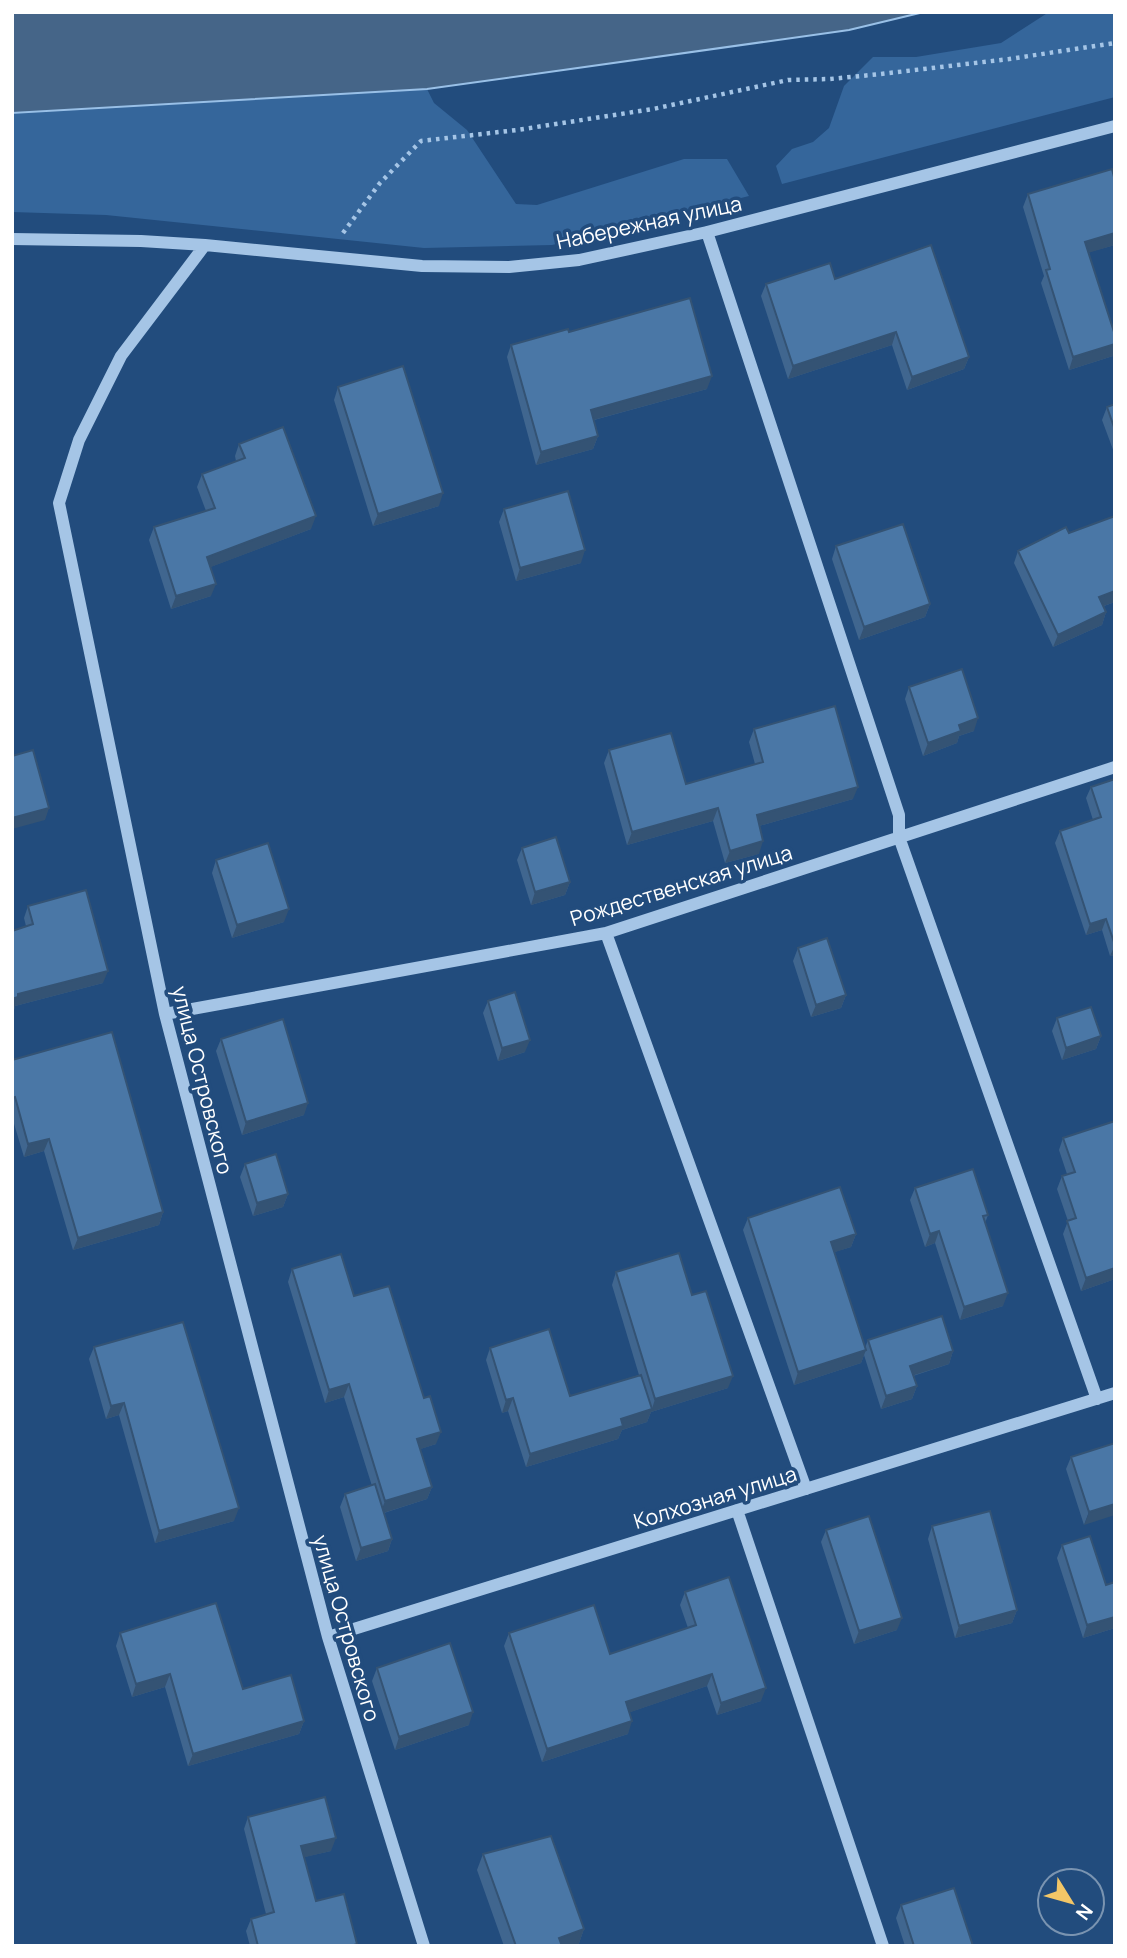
<svg xmlns="http://www.w3.org/2000/svg" width="1127" height="1958" font-family="Manrope,sans-serif">
	<rect width="100%" height="100%" fill="#224c7d"/>
	<path fill="#35669b" d="M 1049,12 L 1115,12 L 1115,97 L 782,184 L 776,166 L 792,149 L 813,142 L 829,128 L 844,86 L 873,57 L 916,57 L 1001,43 Z
		M 427,89 L 434,103 L 467,130 L 516,204 L 537,205 L 684,159 L 727,159 L 749,196 L 552,245 L 424,248 L 106,215 L 12,212 L 12,113 Z"/>
	<path fill="#456588" stroke="#99c0e7" stroke-width="2" d="M 12,12 L 924,12 L 849,30 L 427,89 L 12,113 Z"/>
	<g fill="none" stroke-linecap="round" stroke-linejoin="round">
		<path stroke="#a5c5e6" stroke-width="4.5" stroke-dasharray="3.5 5" stroke-linecap="butt" d="M 343,233 L 380,183 L 421,141 L 517,130 L 653,109 L 788,80 L 830,79 L 881,74 L 1009,59 L 1115,43"/>
		<path stroke="#a5c5e6" stroke-width="12" d="M 707,232 L 899,815 L 899,837 L 1097,1399
			M 12,239 L 141,241 L 205,245 L 422,266 L 509,267 L 579,260 L 707,232 L 1115,126
			M 205,245 L 121,356 L 79,440 L 59,503 L 165,1014 L 328,1637 L 424,1946
			M 606,933 L 806,1489
			M 165,1014 L 606,933 L 1115,767
			M 737,1510 L 883,1946
			M 328,1637 L 1115,1393"/>
	</g>
	<path fill="#40668f" d="M 1114,177 L 1115,177 L 1115,245 L 1089,252 L 1113,356 L 1069,370 L 1041,283 L 1044,276 L 1023,207 L 1028,194 Z
		M 835,279 L 969,357 L 964,369 L 907,390 L 892,345 L 788,379 L 761,296 L 766,284 Z
		M 569,332 L 707,389 L 594,420 L 598,436 L 593,449 L 536,465 L 507,357 L 511,345 Z
		M 338,387 L 439,506 L 373,526 L 334,400 Z
		M 1115,404 L 1115,455 L 1102,420 L 1107,407 Z
		M 239,444 L 311,529 L 210,567 L 211,596 L 171,609 L 149,540 L 154,527 L 206,511 L 197,487 L 202,474 L 236,461 L 235,456 Z
		M 504,509 L 581,563 L 516,581 L 499,522 Z
		M 1115,516 L 1115,602 L 1104,606 L 1106,612 L 1102,625 L 1053,647 L 1014,563 L 1018,551 Z
		M 836,546 L 930,604 L 925,617 L 859,640 L 832,559 Z
		M 909,687 L 974,731 L 959,736 L 957,743 L 923,756 L 905,699 Z
		M 754,729 L 853,799 L 759,826 L 759,854 L 725,863 L 713,821 L 627,845 L 604,763 L 609,750 L 686,784 L 755,764 L 749,742 Z
		M 1115,779 L 1115,955 L 1110,956 L 1102,930 L 1086,935 L 1055,843 L 1060,831 L 1093,820 L 1086,798 L 1091,787 Z
		M 522,848 L 570,882 L 565,895 L 531,905 L 517,860 Z
		M 216,860 L 284,922 L 232,938 L 212,873 Z
		M 28,906 L 103,983 L 15,1006 L 14,1010 L 12,1010 L 12,931 L 26,926 L 24,918 Z
		M 798,948 L 846,995 L 841,1008 L 811,1017 L 793,961 Z
		M 488,1001 L 525,1052 L 498,1061 L 483,1013 Z
		M 1057,1018 L 1101,1036 L 1096,1049 L 1062,1060 L 1052,1031 Z
		M 221,1039 L 304,1115 L 242,1135 L 216,1051 Z
		M 12,1060 L 163,1212 L 159,1225 L 73,1250 L 44,1151 L 24,1157 L 12,1117 Z
		M 1115,1121 L 1115,1279 L 1081,1291 L 1063,1234 L 1068,1221 L 1057,1189 L 1062,1176 L 1067,1174 L 1059,1150 L 1063,1138 Z
		M 245,1164 L 288,1194 L 283,1207 L 253,1216 L 240,1177 Z
		M 915,1188 L 988,1215 L 985,1223 L 1003,1306 L 960,1320 L 935,1243 L 925,1247 L 910,1200 Z
		M 748,1218 L 856,1234 L 851,1247 L 834,1252 L 865,1348 L 868,1340 L 953,1351 L 949,1364 L 913,1376 L 917,1386 L 912,1399 L 881,1409 L 864,1355 L 861,1363 L 794,1385 L 743,1230 Z
		M 292,1269 L 354,1296 L 436,1444 L 420,1449 L 432,1487 L 427,1499 L 384,1513 L 392,1539 L 388,1551 L 356,1561 L 340,1507 L 345,1494 L 372,1486 L 344,1397 L 325,1403 L 288,1282 Z
		M 616,1272 L 692,1295 L 728,1388 L 651,1412 L 647,1422 L 622,1430 L 618,1439 L 526,1467 L 508,1411 L 502,1413 L 486,1360 L 490,1348 L 570,1396 L 639,1375 L 612,1285 Z
		M 94,1347 L 234,1521 L 155,1543 L 119,1415 L 106,1419 L 89,1359 Z
		M 1115,1443 L 1084,1525 L 1066,1469 L 1071,1457 Z
		M 932,1526 L 1017,1610 L 1012,1623 L 955,1638 L 928,1539 Z
		M 826,1530 L 897,1630 L 854,1644 L 821,1542 Z
		M 1062,1545 L 1106,1585 L 1115,1582 L 1115,1628 L 1083,1638 L 1057,1558 Z
		M 685,1592 L 761,1701 L 717,1715 L 707,1686 L 630,1712 L 628,1734 L 542,1762 L 504,1646 L 509,1633 L 610,1654 L 688,1628 L 680,1605 Z
		M 120,1633 L 243,1689 L 304,1721 L 299,1734 L 188,1766 L 165,1687 L 132,1697 L 116,1646 Z
		M 377,1668 L 469,1725 L 395,1750 L 372,1681 Z
		M 248,1817 L 331,1851 L 304,1857 L 316,1901 L 357,1946 L 250,1946 L 246,1931 L 251,1919 L 266,1914 L 244,1829 Z
		M 483,1854 L 584,1929 L 578,1946 L 504,1946 L 477,1870 Z
		M 901,1905 L 973,1946 L 905,1946 L 896,1918 Z"/>
	<path fill="#345374" d="M 1115,233 L 1115,245 L 1081,255 L 1085,242 Z
		M 896,332 L 892,345 L 788,379 L 793,366 Z
		M 1115,344 L 1115,350 L 1113,356 L 1069,370 L 1073,357 Z
		M 969,357 L 964,369 L 907,390 L 912,377 Z
		M 712,376 L 707,389 L 586,422 L 591,410 Z
		M 598,436 L 593,449 L 536,465 L 541,452 Z
		M 443,493 L 439,506 L 373,526 L 378,514 Z
		M 316,516 L 311,529 L 203,570 L 207,557 Z
		M 585,550 L 581,563 L 516,581 L 520,568 Z
		M 216,584 L 211,596 L 171,609 L 176,596 Z
		M 1115,591 L 1115,602 L 1095,609 L 1099,597 Z
		M 930,604 L 925,617 L 859,640 L 864,627 Z
		M 1106,612 L 1102,625 L 1053,647 L 1058,635 Z
		M 978,718 L 974,731 L 959,736 L 957,743 L 923,756 L 928,743 L 959,725 Z
		M 858,787 L 853,799 L 752,828 L 757,815 Z
		M 49,808 L 45,820 L 12,829 L 12,818 Z
		M 718,808 L 713,821 L 627,845 L 632,832 Z
		M 763,841 L 759,854 L 725,863 L 730,851 Z
		M 570,882 L 565,895 L 531,905 L 535,892 Z
		M 289,909 L 284,922 L 232,938 L 237,925 Z
		M 1106,919 L 1102,930 L 1086,935 L 1090,924 Z
		M 1115,945 L 1115,955 L 1110,956 Z
		M 108,971 L 103,983 L 15,1006 L 14,1010 L 12,1010 L 12,999 L 18,994 Z
		M 846,995 L 841,1008 L 811,1017 L 816,1005 Z
		M 1101,1036 L 1096,1049 L 1062,1060 L 1066,1048 Z
		M 530,1040 L 525,1052 L 498,1061 L 502,1048 Z
		M 308,1103 L 304,1115 L 242,1135 L 246,1122 Z
		M 49,1139 L 44,1151 L 24,1157 L 28,1144 Z
		M 288,1194 L 283,1207 L 253,1216 L 257,1203 Z
		M 163,1212 L 159,1225 L 73,1250 L 78,1238 Z
		M 939,1231 L 935,1243 L 925,1247 L 930,1234 Z
		M 856,1234 L 851,1247 L 826,1255 L 831,1242 Z
		M 1115,1268 L 1115,1279 L 1081,1291 L 1086,1278 Z
		M 1008,1293 L 1003,1306 L 960,1320 L 964,1307 Z
		M 866,1350 L 861,1363 L 794,1385 L 798,1372 Z
		M 953,1351 L 949,1364 L 905,1378 L 910,1366 Z
		M 733,1376 L 728,1388 L 651,1412 L 647,1422 L 622,1430 L 618,1439 L 526,1467 L 530,1454 L 621,1419 L 652,1409 L 655,1399 Z
		M 349,1384 L 344,1397 L 325,1403 L 329,1390 Z
		M 917,1386 L 912,1399 L 881,1409 L 886,1396 Z
		M 513,1398 L 508,1411 L 502,1413 L 506,1400 Z
		M 124,1403 L 119,1415 L 106,1419 L 111,1406 Z
		M 441,1432 L 436,1444 L 412,1452 L 417,1439 Z
		M 432,1487 L 427,1499 L 380,1514 L 385,1501 Z
		M 1115,1504 L 1115,1515 L 1084,1525 L 1089,1512 Z
		M 239,1508 L 234,1521 L 155,1543 L 159,1531 Z
		M 392,1539 L 388,1551 L 356,1561 L 361,1548 Z
		M 1017,1610 L 1012,1623 L 955,1638 L 959,1626 Z
		M 1115,1617 L 1115,1628 L 1083,1638 L 1087,1625 Z
		M 902,1618 L 897,1630 L 854,1644 L 859,1631 Z
		M 170,1674 L 165,1687 L 132,1697 L 136,1684 Z
		M 712,1674 L 707,1686 L 622,1715 L 626,1702 Z
		M 766,1688 L 761,1701 L 717,1715 L 721,1703 Z
		M 473,1712 L 469,1725 L 395,1750 L 399,1737 Z
		M 304,1721 L 299,1734 L 188,1766 L 193,1754 Z
		M 632,1721 L 628,1734 L 542,1762 L 547,1749 Z
		M 336,1838 L 331,1851 L 297,1859 L 301,1846 Z
		M 584,1929 L 578,1946 L 556,1946 L 559,1938 Z"/>
	<path fill="#4a77a6" stroke="#345374" stroke-width="2" d="M 1112,169 L 1114,177 L 1115,177 L 1115,233 L 1085,242 L 1115,335 L 1115,344 L 1073,357 L 1046,270 L 1050,269 L 1028,194 Z
		M 931,245 L 969,357 L 912,377 L 896,332 L 793,366 L 766,284 L 830,263 L 835,279 Z
		M 690,298 L 712,376 L 591,410 L 598,436 L 541,452 L 511,345 L 568,329 L 569,332 Z
		M 403,366 L 443,493 L 378,514 L 338,387 Z
		M 1115,404 L 1115,430 L 1107,407 Z
		M 283,427 L 316,516 L 207,557 L 216,584 L 176,596 L 154,527 L 215,508 L 202,474 L 245,458 L 239,444 Z
		M 568,491 L 585,550 L 520,568 L 504,509 Z
		M 1115,516 L 1115,591 L 1099,597 L 1106,612 L 1058,635 L 1018,551 L 1066,527 L 1069,533 Z
		M 903,524 L 930,604 L 864,627 L 836,546 Z
		M 962,669 L 978,718 L 959,725 L 961,731 L 928,743 L 909,687 Z
		M 835,706 L 858,787 L 757,815 L 763,841 L 730,851 L 718,808 L 632,832 L 609,750 L 671,733 L 686,784 L 763,762 L 754,729 Z
		M 33,750 L 49,808 L 12,818 L 12,756 Z
		M 1115,779 L 1115,945 L 1106,919 L 1090,924 L 1060,831 L 1101,817 L 1091,787 Z
		M 556,837 L 570,882 L 535,892 L 522,848 Z
		M 268,843 L 289,909 L 237,925 L 216,860 Z
		M 86,890 L 108,971 L 18,994 L 18,997 L 12,999 L 12,931 L 33,924 L 28,906 Z
		M 827,938 L 846,995 L 816,1005 L 798,948 Z
		M 515,992 L 530,1040 L 502,1048 L 488,1001 Z
		M 1091,1007 L 1101,1036 L 1066,1048 L 1057,1018 Z
		M 283,1019 L 308,1103 L 246,1122 L 221,1039 Z
		M 112,1032 L 163,1212 L 78,1238 L 49,1139 L 28,1144 L 15,1097 L 12,1098 L 12,1060 Z
		M 1115,1121 L 1115,1268 L 1086,1278 L 1067,1221 L 1076,1218 L 1062,1176 L 1075,1172 L 1063,1138 Z
		M 276,1154 L 288,1194 L 257,1203 L 245,1164 Z
		M 973,1169 L 988,1215 L 983,1216 L 1008,1293 L 964,1307 L 939,1231 L 930,1234 L 915,1188 Z
		M 840,1187 L 856,1234 L 831,1242 L 866,1350 L 798,1372 L 748,1218 Z
		M 679,1253 L 692,1295 L 706,1291 L 733,1376 L 655,1399 L 616,1272 Z
		M 341,1254 L 354,1296 L 389,1286 L 424,1398 L 430,1396 L 441,1432 L 417,1439 L 432,1487 L 385,1501 L 349,1384 L 329,1390 L 292,1269 Z
		M 942,1316 L 953,1351 L 910,1366 L 917,1386 L 886,1396 L 868,1340 Z
		M 183,1322 L 239,1508 L 159,1531 L 124,1403 L 111,1406 L 94,1347 Z
		M 549,1329 L 570,1396 L 641,1375 L 652,1409 L 621,1419 L 623,1426 L 530,1454 L 513,1398 L 506,1400 L 490,1348 Z
		M 1115,1443 L 1115,1504 L 1089,1512 L 1071,1457 Z
		M 375,1484 L 392,1539 L 361,1548 L 345,1494 Z
		M 990,1511 L 1017,1610 L 959,1626 L 932,1526 Z
		M 869,1516 L 902,1618 L 859,1631 L 826,1530 Z
		M 1090,1536 L 1106,1585 L 1115,1582 L 1115,1617 L 1087,1625 L 1062,1545 Z
		M 729,1577 L 766,1688 L 721,1703 L 712,1674 L 626,1702 L 632,1721 L 547,1749 L 509,1633 L 594,1605 L 610,1654 L 696,1625 L 685,1592 Z
		M 216,1603 L 243,1689 L 291,1675 L 304,1721 L 193,1754 L 170,1674 L 136,1684 L 120,1633 Z
		M 450,1643 L 473,1712 L 399,1737 L 377,1668 Z
		M 325,1797 L 336,1838 L 301,1846 L 316,1901 L 344,1894 L 357,1944 L 351,1946 L 258,1946 L 251,1919 L 274,1912 L 248,1817 Z
		M 551,1836 L 584,1929 L 559,1938 L 562,1946 L 516,1946 L 483,1854 Z
		M 954,1888 L 973,1946 L 914,1946 L 901,1905 Z"/>
	<g text-anchor="middle" dominant-baseline="central" stroke-width="7" stroke-linejoin="round" paint-order="stroke">
		<g font-size="21" fill="#fff" stroke="#224c7d">
			<text transform="translate(649 222) rotate(-12)">Набережная улица</text>
			<text transform="translate(681 885) rotate(-17)">Рождественская улица</text>
			<text transform="translate(203 1080) rotate(76)">улица Островского</text>
			<text transform="translate(715 1497) rotate(-17)">Колхозная улица</text>
			<text transform="translate(347 1628) rotate(74)">улица Островского</text>
		</g>
	</g>
	<rect width="1127" height="1958" fill="none" stroke="#ffffff" stroke-width="28"/>
	<g transform="translate(1071 1902) rotate(127)"><circle r="33" fill="#224c7d" stroke="#7a94b1" stroke-width="2"/>
	<path d="M0-5L12 26L0 18L-12 26Z" fill="#f2c667"/>
	<text y="-10" font-size="19" font-weight="bold" text-anchor="middle" fill="#ffffff">N</text>
	</g>
</svg>
